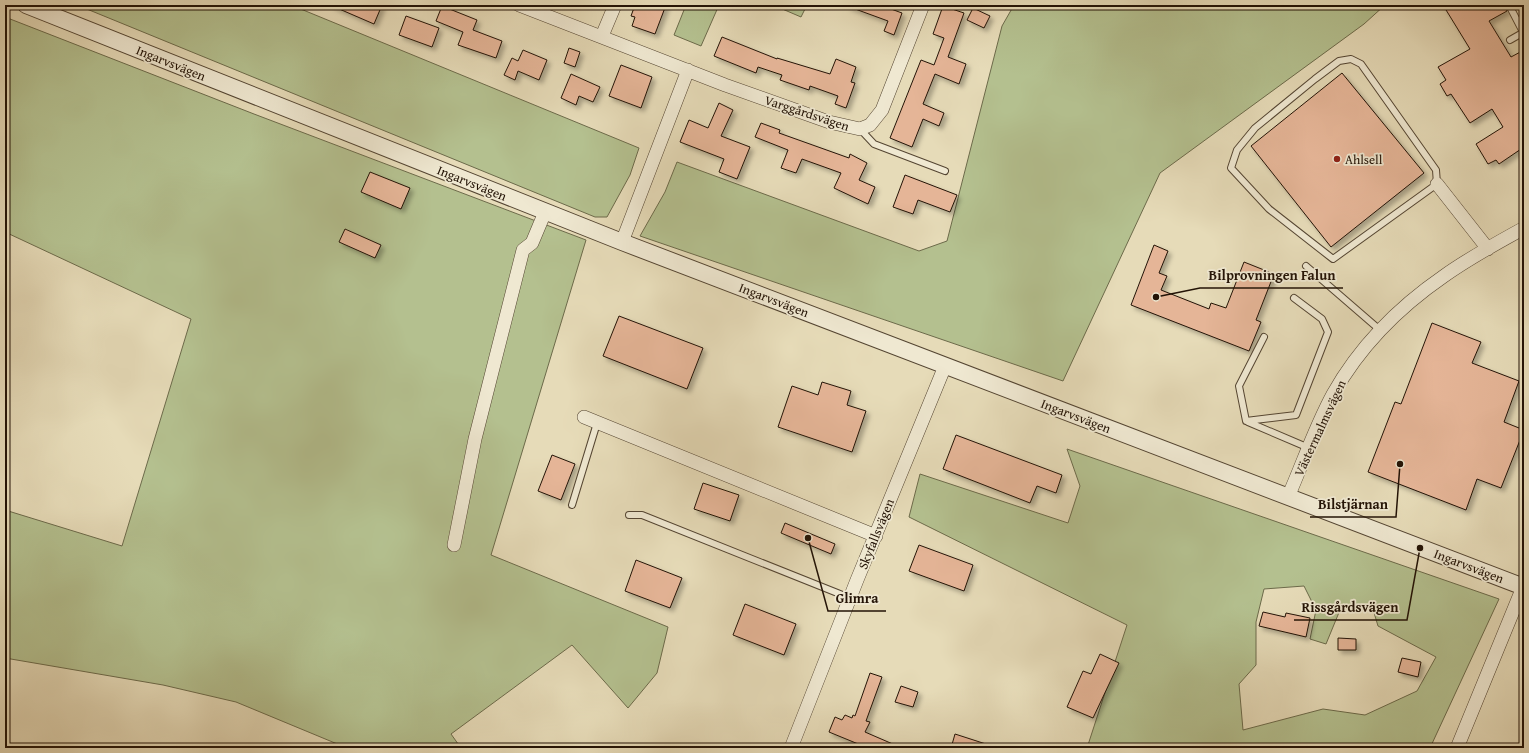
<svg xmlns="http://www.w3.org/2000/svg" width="1529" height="753" font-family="'Gentium Book Plus',serif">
	<defs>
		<filter id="shadow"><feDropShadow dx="3.5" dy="3.5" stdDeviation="2" flood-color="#0004"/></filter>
	</defs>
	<rect width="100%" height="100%" fill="#e6dbb8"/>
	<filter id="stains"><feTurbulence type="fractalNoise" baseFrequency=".005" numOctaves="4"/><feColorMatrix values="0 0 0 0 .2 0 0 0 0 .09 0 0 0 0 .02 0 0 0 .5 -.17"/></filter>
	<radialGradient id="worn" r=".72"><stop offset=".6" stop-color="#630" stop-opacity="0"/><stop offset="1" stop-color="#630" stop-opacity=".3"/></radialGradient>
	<path fill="#b4c08f" stroke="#6c6a4a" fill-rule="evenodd" d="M 77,5 L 291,5 L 639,148 L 630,175 L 607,217 L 595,217 Z
		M 686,5 L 719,5 L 701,46 L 674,35 Z
		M 773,5 L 807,5 L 801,17 Z
		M 1014,5 L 1385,5 L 1364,24 L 1160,173 L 1063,381 L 640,236 L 665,192 L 677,162 L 919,251 L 947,241 L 1002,26 Z
		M 5,17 L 254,114 L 586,240 L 491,555 L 668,627 L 657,673 L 628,708 L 572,645 L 451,734 L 461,748 L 347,748 L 236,702 L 163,685 L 5,658 L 5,510 L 122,546 L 191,319 L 5,232 Z
		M 1067,449 L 1499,599 L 1430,748 L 1087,748 L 1127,625 L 909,517 L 920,474 L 1068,523 L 1080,486 ZM 1304,586 L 1316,610 L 1310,639 L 1326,644 L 1340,610 L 1372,606 L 1378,626 L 1436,657 L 1417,691 L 1365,715 L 1323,709 L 1243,730 L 1239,684 L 1256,665 L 1256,622 L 1264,589 Z"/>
	<path fill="#e5b597" stroke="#231306" filter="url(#shadow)" d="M 330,5 L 382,5 L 374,24 Z
		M 635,5 L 666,5 L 655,34 L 632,26 L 635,17 L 631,16 Z
		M 847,5 L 893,5 L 891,9 L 902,13 L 894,35 L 884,31 L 888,21 L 847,6 Z
		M 1443,5 L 1505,5 L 1507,11 L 1489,21 L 1511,57 L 1524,50 L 1524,147 L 1499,164 L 1496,160 L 1488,164 L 1476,144 L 1503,127 L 1492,109 L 1470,123 L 1451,94 L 1447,96 L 1440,84 L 1446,80 L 1438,67 L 1470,49 Z
		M 442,6 L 477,20 L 473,30 L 502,41 L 496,58 L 458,45 L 463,32 L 436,21 Z
		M 943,6 L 964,13 L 948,57 L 966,64 L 959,84 L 935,74 L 923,104 L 944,113 L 939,126 L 923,119 L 912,147 L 890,138 L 921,60 L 934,65 L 944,38 L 933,34 Z
		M 973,8 L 990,16 L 984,28 L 967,20 Z
		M 406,16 L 439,28 L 432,47 L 399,35 Z
		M 722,37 L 777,59 L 777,58 L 830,74 L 836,59 L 856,67 L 851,82 L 855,83 L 846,108 L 835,104 L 838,96 L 810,86 L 809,90 L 780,80 L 782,75 L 758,67 L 756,73 L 714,56 Z
		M 569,48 L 580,52 L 575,67 L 564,63 Z
		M 523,50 L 547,60 L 539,80 L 518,71 L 515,80 L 504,75 L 512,58 L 518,61 Z
		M 621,65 L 652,77 L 641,108 L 609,96 Z
		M 1342,73 L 1424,173 L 1331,247 L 1251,146 Z
		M 571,74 L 600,87 L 593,102 L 579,96 L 576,105 L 561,98 Z
		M 719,103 L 733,110 L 721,136 L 750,147 L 737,179 L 719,172 L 724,159 L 680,142 L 689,120 L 708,128 Z
		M 761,123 L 780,130 L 779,133 L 849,158 L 850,154 L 867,163 L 859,180 L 875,187 L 868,204 L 834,188 L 841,173 L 802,159 L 796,173 L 781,168 L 788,150 L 755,137 Z
		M 370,172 L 410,188 L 401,209 L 361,192 Z
		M 905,175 L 957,195 L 950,212 L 918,200 L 913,214 L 893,207 Z
		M 345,229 L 381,245 L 375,258 L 339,242 Z
		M 1154,245 L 1168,251 L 1159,273 L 1167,276 L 1161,290 L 1209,309 L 1211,303 L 1226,308 L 1244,262 L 1274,274 L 1256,320 L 1261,322 L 1249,351 L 1131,305 Z
		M 619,316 L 703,348 L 687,389 L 603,356 Z
		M 1432,323 L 1481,342 L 1472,363 L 1519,381 L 1504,422 L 1524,430 L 1501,488 L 1477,479 L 1466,510 L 1368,472 L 1395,402 L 1401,404 Z
		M 822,382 L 851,391 L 847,405 L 866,411 L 852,452 L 778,427 L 792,386 L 818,395 Z
		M 956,435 L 1062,475 L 1056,493 L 1037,486 L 1030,503 L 943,469 Z
		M 552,455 L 575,464 L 561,500 L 538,491 Z
		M 703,483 L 739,495 L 730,521 L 694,509 Z
		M 785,523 L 835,544 L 831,554 L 781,533 Z
		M 919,545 L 973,565 L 964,591 L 909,571 Z
		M 636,560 L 682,578 L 670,608 L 625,591 Z
		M 745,604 L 796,624 L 784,655 L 733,635 Z
		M 1263,612 L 1285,617 L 1286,613 L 1310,618 L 1306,637 L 1259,626 Z
		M 1338,638 L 1356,639 L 1356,650 L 1338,650 Z
		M 1100,654 L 1119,663 L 1093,718 L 1067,707 L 1083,671 L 1091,674 Z
		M 1402,658 L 1421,662 L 1418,677 L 1398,672 Z
		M 870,673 L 882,677 L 866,721 L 870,722 L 865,732 L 902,748 L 868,748 L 829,732 L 835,717 L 842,720 L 845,715 L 852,718 L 853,715 L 855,716 Z
		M 901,686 L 918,692 L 913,707 L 895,702 Z
		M 955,734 L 992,746 L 991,748 L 951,748 Z"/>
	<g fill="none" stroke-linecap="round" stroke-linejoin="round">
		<defs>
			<path id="service" d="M 1509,5 L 1523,32
				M 1510,40 L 1524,32
				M 1351,59 L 1361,64 L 1436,170 L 1437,184 L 1333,259 L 1269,209 L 1231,168 L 1237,150 L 1255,128 L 1315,79 L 1339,61 Z
				M 860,129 L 874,144 L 945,171
				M 1306,266 L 1380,330
				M 1246,421 L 1296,415 L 1328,332 L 1322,319 L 1294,298
				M 1246,421 L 1239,386 L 1264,337
				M 1248,422 L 1309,448
				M 572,505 L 597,423
				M 629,515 L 642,515 L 850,598"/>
			<path id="minor" d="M 519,5 L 725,85 L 829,122 L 860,129 L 870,125 L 882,110 L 923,5
				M 602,36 L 615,5
				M 1437,184 L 1488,249
				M 622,242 L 688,70
				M 584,417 L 876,536
				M 1288,497 C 1303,463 1315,427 1333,394 C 1360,346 1399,307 1444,276 C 1469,258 1497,243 1524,228
				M 454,545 L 475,439 L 523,250 L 532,243 L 545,212
				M 791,748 L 857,580 L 945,366
				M 1457,748 L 1523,587"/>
			<path id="tertiary" d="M 26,5 L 622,242 L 1524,587"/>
		</defs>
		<use href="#service" stroke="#544532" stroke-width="8"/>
		<use href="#minor" stroke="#544532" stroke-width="14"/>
		<use href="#tertiary" stroke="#544532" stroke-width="18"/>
		<use href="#service" stroke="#efe8d1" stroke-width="6"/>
		<use href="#minor" stroke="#efe8d1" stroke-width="13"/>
		<use href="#tertiary" stroke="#efe8d1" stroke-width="16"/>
	</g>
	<circle fill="#8f2418" stroke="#efe8d1" stroke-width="1.5" cx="1337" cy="159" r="4"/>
	<g text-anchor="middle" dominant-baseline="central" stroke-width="3.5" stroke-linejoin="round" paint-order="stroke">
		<g font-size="13" fill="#231306" stroke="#efe8d1">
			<text transform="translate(171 63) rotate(22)">Ingarvsvägen</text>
			<text transform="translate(807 113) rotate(18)">Varggårdsvägen</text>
			<text transform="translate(472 183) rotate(22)">Ingarvsvägen</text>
			<text transform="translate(774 300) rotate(21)">Ingarvsvägen</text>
			<text transform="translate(1076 416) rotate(21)">Ingarvsvägen</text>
			<text transform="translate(1320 428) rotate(-65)">Västermalmsvägen</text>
			<text transform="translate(876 534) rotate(-68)">Skyfallsvägen</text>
			<text transform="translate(1469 566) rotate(21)">Ingarvsvägen</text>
		</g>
		<g font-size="13" fill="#231306" stroke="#efe8d1" text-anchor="start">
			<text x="1345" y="159">Ahlsell</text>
		</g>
	</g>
	<path fill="none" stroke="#231306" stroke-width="1.5" d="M1156 297L1200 288H1343M1400 464L1396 517H1310M808 538L828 611H886M1420 548L1407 620H1294"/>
	<g fill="#231306" stroke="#efe8d1" stroke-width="1.5">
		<circle cx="1156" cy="297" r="4"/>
		<circle cx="1400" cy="464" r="4"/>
		<circle cx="808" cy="538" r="4"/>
		<circle cx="1420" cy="548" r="4"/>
	</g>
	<g font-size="14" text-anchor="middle" font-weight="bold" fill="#231306" stroke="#efe8d1" stroke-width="3.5" stroke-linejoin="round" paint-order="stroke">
		<text x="1272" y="280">Bilprovningen Falun</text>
		<text x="1353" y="509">Bilstjärnan</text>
		<text x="857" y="603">Glimra</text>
		<text x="1350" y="612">Rissgårdsvägen</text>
	</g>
	<rect width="1529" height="753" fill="none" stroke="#e6dbb8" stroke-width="20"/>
	<rect x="6" y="6" width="1517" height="741" fill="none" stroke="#231306" stroke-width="2"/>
	<rect x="10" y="10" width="1509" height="733" fill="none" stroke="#231306"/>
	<rect width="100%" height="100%" filter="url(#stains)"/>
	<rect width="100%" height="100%" fill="url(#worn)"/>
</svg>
